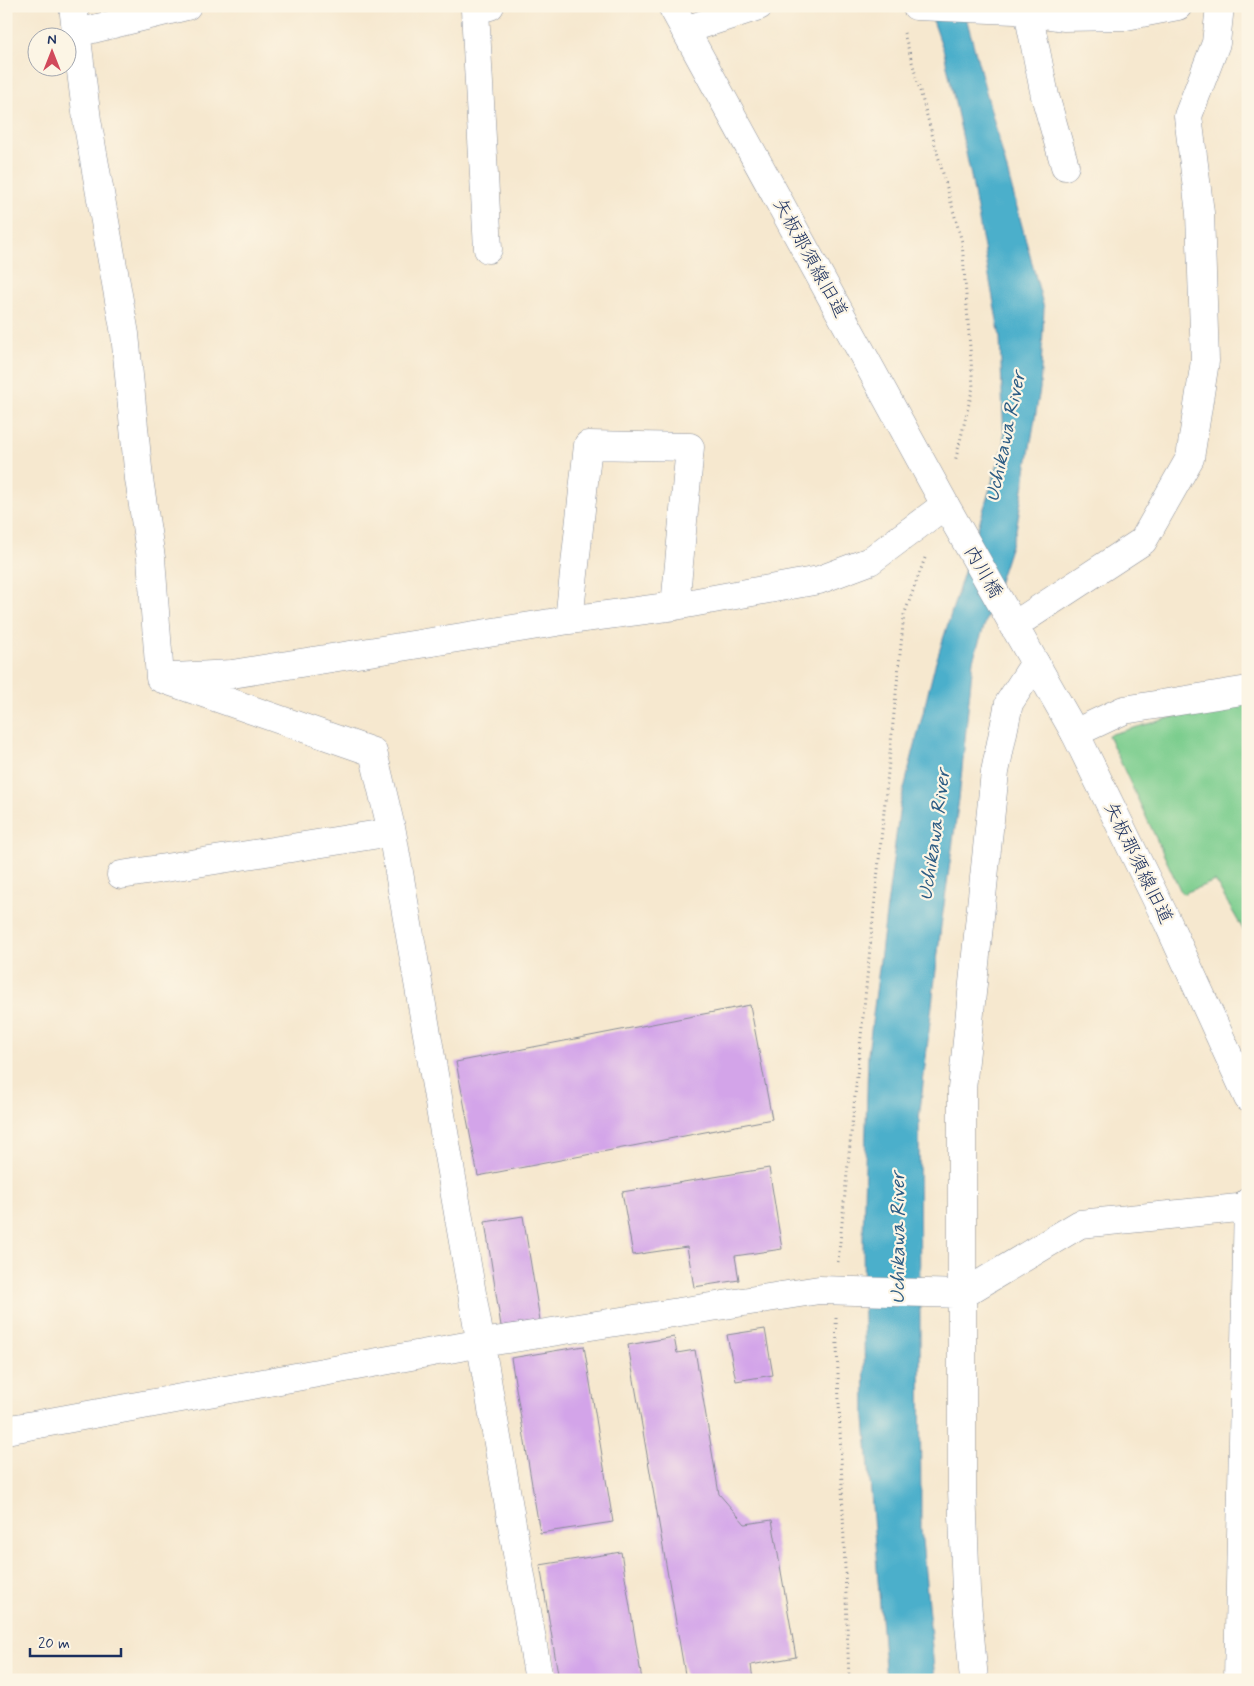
<svg xmlns="http://www.w3.org/2000/svg" width="1254" height="1686" font-family="Mynerve,'Klee One',sans-serif">
	<rect width="100%" height="100%" fill="#fcf5e5"/>
	<filter id="ink" filterUnits="userSpaceOnUse"><feTurbulence type="fractalNoise" baseFrequency=".02" numOctaves="2"/><feDisplacementMap in="SourceGraphic" scale="10" xChannelSelector="R" yChannelSelector="G"/><feConvolveMatrix kernelMatrix="1 2 1 2 8 2 1 2 1" color-interpolation-filters="sRGB"/></filter>
	<filter id="wash" filterUnits="userSpaceOnUse"><feTurbulence type="fractalNoise" baseFrequency=".0096" numOctaves="4" result="noise"/><feDisplacementMap in="SourceGraphic" scale="20" xChannelSelector="R" yChannelSelector="G"/><feGaussianBlur stdDeviation="1.12" result="paint"/><feColorMatrix in="noise" values="0 0 0 0 0 0 0 0 0 0 0 0 0 0 0 0 0 1.4 0 .05"/><feComposite in="paint" operator="in"/></filter>
	<g filter="url(#wash)">
		<rect width="100%" height="100%" fill="#f6e8cf"/>
		<path fill="#7ccd8e" stroke="#4c7e76" d="M 1248,701 L 1248,938 L 1215,881 L 1182,894 L 1108,735 L 1210,707 Z"/>
		<path fill="#4cafcb" stroke="#346f94" d="M 928,6 L 963,6 L 1044,308 L 1040,389 L 1016,530 L 973,660 L 959,799 L 941,926 L 919,1119 L 921,1529 L 935,1680 L 886,1680 L 865,1419 L 863,1237 L 868,1054 L 900,805 L 935,665 L 1004,444 L 1000,337 L 971,176 L 944,52 Z"/>
		<g id="blocks">
			<path fill="#d3a4e9" d="M 750,1005 L 772,1119 L 478,1176 L 456,1062 Z
				M 769,1168 L 782,1249 L 735,1256 L 739,1280 L 694,1287 L 687,1247 L 633,1255 L 622,1192 Z
				M 523,1216 L 540,1320 L 501,1326 L 485,1222 Z
				M 765,1329 L 773,1375 L 736,1381 L 727,1335 Z
				M 674,1337 L 677,1353 L 695,1350 L 719,1494 L 745,1524 L 772,1520 L 796,1657 L 751,1665 L 753,1680 L 686,1680 L 628,1345 Z
				M 584,1346 L 613,1522 L 540,1533 L 511,1358 Z
				M 621,1552 L 642,1680 L 559,1680 L 540,1565 Z"/>
		</g>
	</g>
	<g filter="url(#ink)">
		<use href="#blocks" fill-opacity="0" stroke="#888c96" stroke-width="1"/>
		<g fill="none" stroke-linecap="round" stroke-linejoin="round">
			<defs>
				<path id="minor" d="M 73,6 L 87,120 L 125,334 L 139,479 L 151,558 L 160,678 L 373,752 L 392,832 L 539,1680
					M 916,6 L 1015,10 L 1063,17 L 1126,16 L 1178,6
					M 1027,6 L 1045,96 L 1065,166
					M 685,30 L 759,6
					M 77,33 L 187,6
					M 488,249 L 475,10 L 490,6
					M 569,620 L 588,445 L 690,447 L 675,606
					M 1013,626 L 1143,541 L 1190,458 L 1205,361 L 1200,213 L 1188,116 L 1216,43 L 1220,6
					M 174,677 L 232,674 L 569,620 L 675,606 L 819,580 L 870,561 L 945,505
					M 1075,733 L 1124,710 L 1248,690
					M 121,875 L 392,832
					M 6,1430 L 482,1343 L 819,1290 L 963,1294 L 1080,1224 L 1248,1207
					M 974,1680 L 966,1590 L 962,1490 L 962,1089 L 995,772 L 1009,703 L 1035,663
					M 1238,1680 L 1248,1202"/>
				<path id="tertiary" d="M 672,6 L 948,510 L 1075,733 L 1168,923 L 1248,1098"/>
			</defs>
			<use href="#minor" stroke="#888c96" stroke-width="29"/>
			<use href="#tertiary" stroke="#888c96" stroke-width="29"/>
			<path stroke="#888c96" stroke-width="3" stroke-dasharray="1 4" stroke-linecap="butt" d="M 904,33 L 962,242 L 973,387 L 955,462
				M 838,1262 L 904,615 L 925,558
				M 836,1318 L 849,1680"/>
			<use href="#minor" stroke="#fff" stroke-width="28"/>
			<use href="#tertiary" stroke="#fff" stroke-width="28"/>
		</g>
	</g>
	<g text-anchor="middle" dominant-baseline="central" stroke-width="4.5" stroke-linejoin="round" paint-order="stroke">
		<g font-size="19" fill="#1b2f5e" stroke="#fcf5e5">
			<text transform="translate(810 258) rotate(61)">矢板那須線旧道</text>
			<text transform="translate(983 572) rotate(60)">内川橋</text>
			<text transform="translate(1138 863) rotate(64)">矢板那須線旧道</text>
		</g>
		<g font-size="20" font-style="italic" fill="#2c5c84" stroke="#fcf5e5">
			<text transform="translate(1006 437) rotate(-78)">Uchikawa River</text>
			<text transform="translate(935 835) rotate(-82)">Uchikawa River</text>
			<text transform="translate(898 1238) rotate(-90)">Uchikawa River</text>
		</g>
	</g>
	<rect width="1254" height="1686" fill="none" stroke="#fcf5e5" stroke-width="25"/>
	<g transform="translate(52 52)"><circle r="24" fill="#fcf5e5" stroke="#a2a6af"/>
	<path d="M0-4L9 19L0 12L-9 19Z" fill="#d1495b"/>
	<text y="-8" font-size="14" font-weight="bold" text-anchor="middle" fill="#1b2f5e">N</text>
	</g>
	<path d="M30 1648v8h91v-8" fill="none" stroke="#1b2f5e" stroke-width="2.5"/>
	<text x="38" y="1648" font-size="15" fill="#1b2f5e" stroke="#fcf5e5" stroke-width="4" paint-order="stroke">20 m</text>
</svg>
